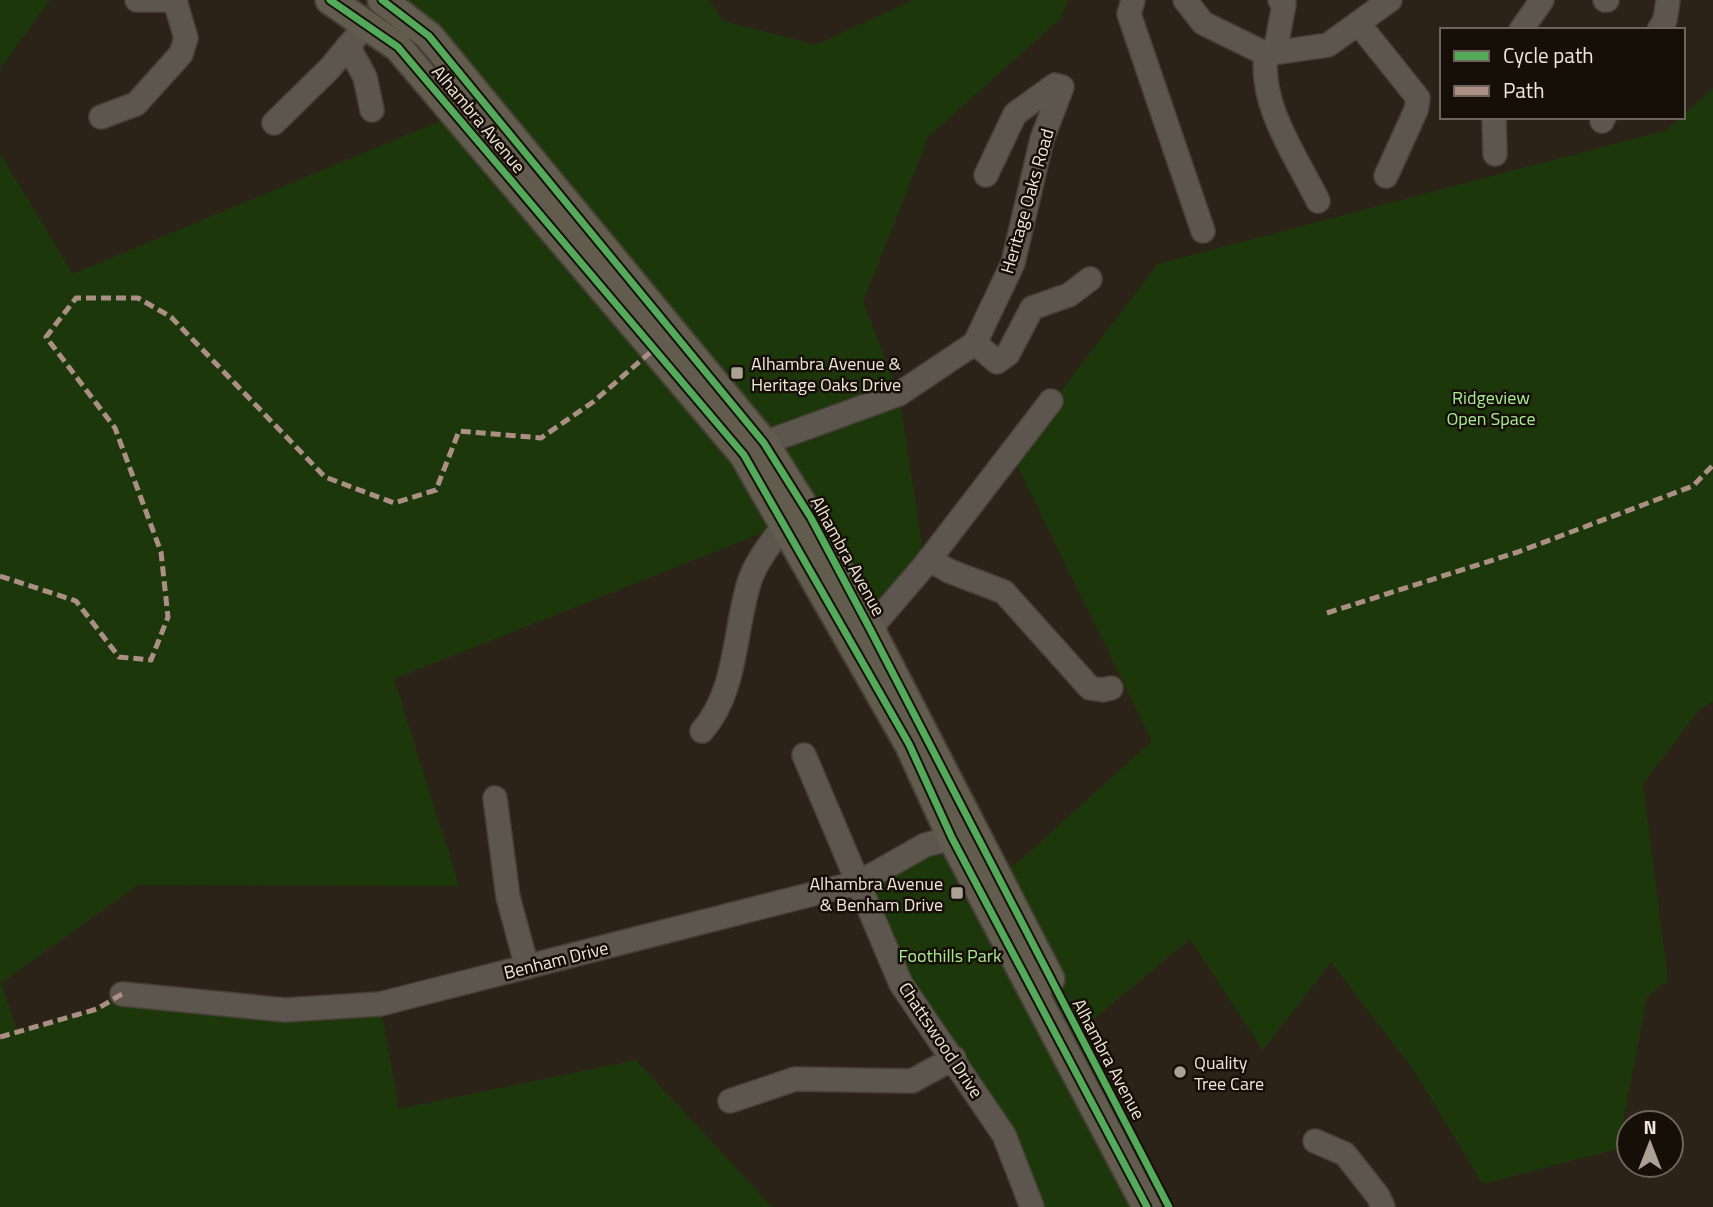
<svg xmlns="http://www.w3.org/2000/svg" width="1713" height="1207" font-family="'Titillium Web',sans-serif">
	<rect width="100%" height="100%" fill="#2c2318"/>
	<path fill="#1c380b" d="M 0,0 L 50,0 L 0,69 Z
		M 382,0 L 709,0 L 723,21 L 816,45 L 913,0 L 1068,0 L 1061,18 L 929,136 L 863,302 L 899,394 L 925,565 L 870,629 L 811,518 Z
		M 1713,88 L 1713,702 L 1700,709 L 1643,784 L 1668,980 L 1647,997 L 1618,1149 L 1483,1184 L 1412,1068 L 1331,962 L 1263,1050 L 1190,939 L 1077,1033 L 998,876 L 1023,858 L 1152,741 L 1012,455 L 1158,264 L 1667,130 Z
		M 455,115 L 785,524 L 394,679 L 459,886 L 138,885 L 1,983 L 18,1032 L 97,1009 L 122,994 L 380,1004 L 399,1109 L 636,1060 L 772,1207 L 0,1207 L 0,153 L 73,274 Z
		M 952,838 L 1147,1207 L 1032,1207 L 1004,1135 L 901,984 L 860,882 Z"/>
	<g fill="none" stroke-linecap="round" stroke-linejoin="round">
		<defs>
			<path id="minor" d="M 137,0 L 176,0
				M 1133,0 L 1129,14 L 1203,231
				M 1185,0 L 1203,23 L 1266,54 L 1328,45 L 1390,0
				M 1605,0 L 1607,0
				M 1358,23 L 1418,98 L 1416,110 L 1386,176
				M 1521,30 L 1542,0
				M 1659,30 L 1665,20 L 1668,0
				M 348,46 L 365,77 L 372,110
				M 1275,53 L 1284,4 L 1280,0
				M 1266,54 C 1259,105 1296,156 1318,201
				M 101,117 L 136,104 L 181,54 L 186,38 L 175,1
				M 1494,117 L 1495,154
				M 1602,121 L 1604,117
				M 274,123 L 330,68 L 365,26
				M 975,343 L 997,362 L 1008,354 L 1032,308 L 1069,295 L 1090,279
				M 749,452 L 764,443 L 899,394 L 975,343 L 1013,263 L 1042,139 L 1062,87 L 1055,85 L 1015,114 L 986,175
				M 929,559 L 949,571 L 1004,592 L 1090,688 L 1103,690 L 1111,688
				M 870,629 L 925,565 L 1051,401
				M 702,731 C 737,692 734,631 749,583 C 755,562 772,542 785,524
				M 804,755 L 901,984 L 1004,1135 L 1032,1207
				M 495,798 L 508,897 L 527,967
				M 122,994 L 285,1010 L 380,1004 L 860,882 L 925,845 L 952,838 L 963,829
				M 730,1101 L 795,1079 L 912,1081 L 954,1058
				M 1315,1141 L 1345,1154 L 1378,1196 L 1383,1207"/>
			<path id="major" d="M 330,0 L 398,47 L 744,455 L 909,744 L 952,838 L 1147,1207
				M 382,0 L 429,36 L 764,443 L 811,518 L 870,629 L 1050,979"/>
		</defs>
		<use href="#minor" stroke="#484038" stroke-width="26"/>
		<use href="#major" stroke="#484038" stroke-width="32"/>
		<use href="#minor" stroke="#5c564e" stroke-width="23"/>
		<use href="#major" stroke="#625c4e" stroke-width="28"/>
		<path stroke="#ac8f84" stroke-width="5" stroke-dasharray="10 5" stroke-linecap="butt" d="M 0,576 L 76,601 L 119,657 L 151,660 L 168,617 L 161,552 L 115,428 L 46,337 L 76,298 L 138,298 L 171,317 L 325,477 L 394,503 L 436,490 L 459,431 L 541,438 L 593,402 L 653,350
			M 1327,613 L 1518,552 L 1693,486 L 1713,465
			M 0,1037 L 97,1009 L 122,994"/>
		<defs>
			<path id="cycleway" d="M 330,0 L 398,47 L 744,455 L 909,744 L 952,838 L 1147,1207
				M 382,0 L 429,36 L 764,443 L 811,518 L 870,629 L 1169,1207"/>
		</defs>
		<use href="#cycleway" stroke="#160f07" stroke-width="11"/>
		<use href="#cycleway" stroke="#51ab58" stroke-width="7"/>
	</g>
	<g fill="#aba295" stroke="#160f07" stroke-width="2.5">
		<rect x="730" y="366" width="14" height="14" rx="3.5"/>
		<rect x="950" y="886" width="14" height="14" rx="3.5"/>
		<circle cx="1180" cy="1072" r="7"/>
	</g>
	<g text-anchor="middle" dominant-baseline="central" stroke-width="5" stroke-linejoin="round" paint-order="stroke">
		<g font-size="18" fill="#f0e6d9" stroke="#160f07">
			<text transform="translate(479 119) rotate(50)">Alhambra Avenue</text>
			<text transform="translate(1027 201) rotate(-74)">Heritage Oaks Road</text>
			<text transform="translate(848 556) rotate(61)">Alhambra Avenue</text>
			<text transform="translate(556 960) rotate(-14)">Benham Drive</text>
			<text transform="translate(941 1040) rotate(56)">Chattswood Drive</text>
			<text transform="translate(1109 1059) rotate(62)">Alhambra Avenue</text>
		</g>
		<g font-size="18" fill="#f0e6d9" stroke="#160f07" text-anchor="start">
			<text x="751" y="363">Alhambra Avenue &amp;<tspan x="751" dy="21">Heritage Oaks Drive</tspan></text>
			<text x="943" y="883" text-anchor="end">Alhambra Avenue<tspan x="943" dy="21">&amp; Benham Drive</tspan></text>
			<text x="1194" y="1062">Quality<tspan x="1194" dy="21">Tree Care</tspan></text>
		</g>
		<g font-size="18" fill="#a6ed8d" stroke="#160f07">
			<text x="1491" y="397">Ridgeview<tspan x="1491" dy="21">Open Space</tspan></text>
			<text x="950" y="955">Foothills Park</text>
		</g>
	</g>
	<rect x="1440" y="28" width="245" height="91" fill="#160f07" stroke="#6d655b" stroke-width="2"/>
	<rect x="1454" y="51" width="35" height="10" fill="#51ab58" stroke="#6d655b" stroke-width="2"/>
	<text x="1503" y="63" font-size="21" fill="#f0e6d9">Cycle path</text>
	<rect x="1454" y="86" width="35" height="10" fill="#ac8f84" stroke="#6d655b" stroke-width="2"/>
	<text x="1503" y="98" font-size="21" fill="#f0e6d9">Path</text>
	<g transform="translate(1650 1144)"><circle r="33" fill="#160f07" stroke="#6d655b" stroke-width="2"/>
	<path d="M0-5L12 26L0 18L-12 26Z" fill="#aba295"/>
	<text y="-10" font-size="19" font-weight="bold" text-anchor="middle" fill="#f0e6d9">N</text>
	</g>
</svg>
